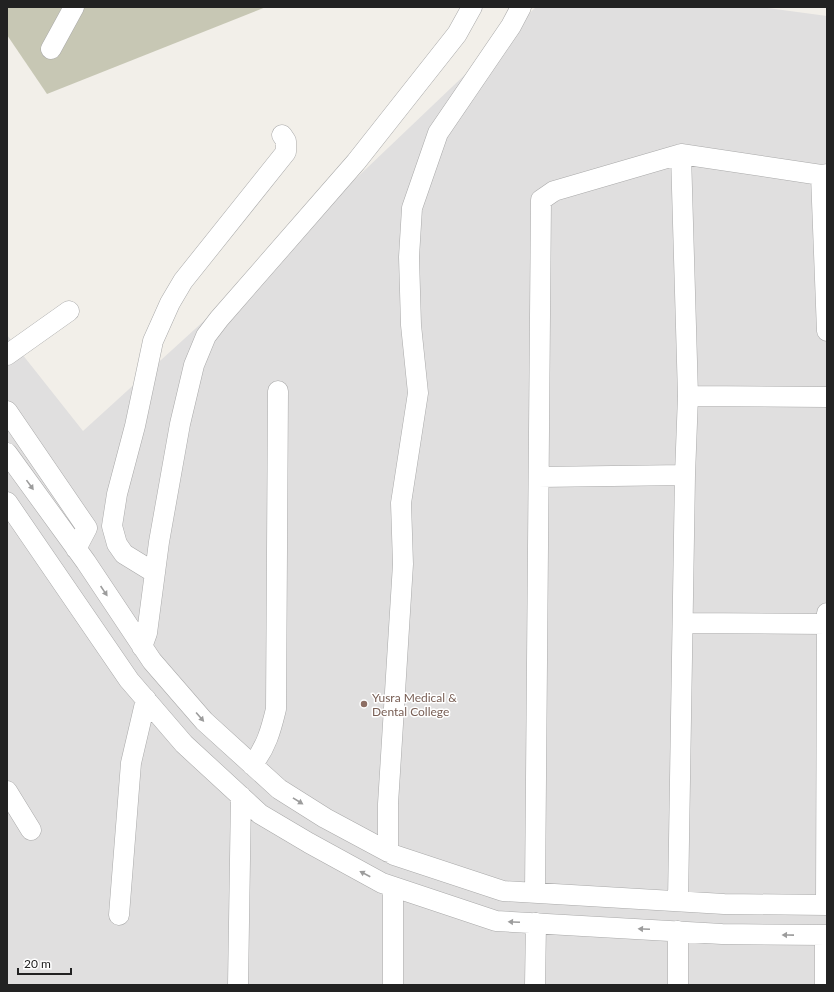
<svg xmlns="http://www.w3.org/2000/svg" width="834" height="992" font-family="Lato,sans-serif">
	<rect width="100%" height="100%" fill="#f2efe9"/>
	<path fill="#e0dfdf" d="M 536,7 L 761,7 L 827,16 L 827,985 L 7,985 L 7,335 L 83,431 L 262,268 Z"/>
	<path fill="#c7c7b4" d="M 7,7 L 266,7 L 47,94 L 7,35 Z"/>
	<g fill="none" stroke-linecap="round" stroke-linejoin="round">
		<defs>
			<path id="minor" d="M 51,49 L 74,7
				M 821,175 L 827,331
				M 7,355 L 69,311
				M 688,396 L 827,397
				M 7,411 L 87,528 L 76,549
				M 7,453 L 86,562 L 152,661 L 204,721 L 279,789 L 325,818 L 394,855 L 503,891 L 724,904 L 827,905
				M 539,477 L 685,475
				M 7,502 L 129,680 L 184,744 L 260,814 L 309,843 L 382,883 L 496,921 L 722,934 L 827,935
				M 155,573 L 124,554 L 117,544 L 112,526 L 117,494 L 135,426 L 153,341 L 170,303 L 183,281 L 286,152 L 286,141 L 282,135
				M 683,623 L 827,624
				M 142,647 L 147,633 L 159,542 L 180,424 L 194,365 L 206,336 L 219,319 L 356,162 L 457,34 L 472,7
				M 252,765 C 266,748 271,730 276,709 L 278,391
				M 7,791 L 31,830
				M 388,852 L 388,804 L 403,564 L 401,503 L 418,393 L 411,325 L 409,257 L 412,208 L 438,133 L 511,26 L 521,7
				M 393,887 L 393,985
				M 535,893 L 541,200 L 554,191 L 681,154 L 821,175 L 827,174
				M 678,901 L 685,475 L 688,396 L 681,154
				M 826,905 L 827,613
				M 119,915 L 131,763 L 146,699
				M 238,985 L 241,796
				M 535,985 L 536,923
				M 678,985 L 678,931
				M 825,985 L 825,935"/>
		</defs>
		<use href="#minor" stroke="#a9a9a9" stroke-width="21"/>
		<use href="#minor" stroke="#fff" stroke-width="20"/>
	</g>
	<defs><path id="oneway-solid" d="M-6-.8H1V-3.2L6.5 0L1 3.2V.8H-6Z"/></defs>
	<g fill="#9c9c9c">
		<use href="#oneway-solid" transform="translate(30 485) rotate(54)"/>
		<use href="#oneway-solid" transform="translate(104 591) rotate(56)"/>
		<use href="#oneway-solid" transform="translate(200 717) rotate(49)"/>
		<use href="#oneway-solid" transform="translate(298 801) rotate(32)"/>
		<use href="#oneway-solid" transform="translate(365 874) rotate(-152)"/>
		<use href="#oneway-solid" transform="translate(514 922) rotate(-177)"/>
		<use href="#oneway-solid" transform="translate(644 929) rotate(-177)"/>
		<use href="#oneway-solid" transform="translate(788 935) rotate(-179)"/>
	</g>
	<circle fill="#8d6e63" stroke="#fff" stroke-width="1.5" cx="364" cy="704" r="4"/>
	<g text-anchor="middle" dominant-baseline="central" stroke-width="3" stroke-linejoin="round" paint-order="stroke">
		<g font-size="12" fill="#785e54" stroke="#fff" text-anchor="start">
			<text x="372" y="697">Yusra Medical &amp;<tspan x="372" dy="14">Dental College</tspan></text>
		</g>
	</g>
	<rect width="834" height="992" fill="none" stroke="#222222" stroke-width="16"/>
	<path d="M18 968v6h53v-6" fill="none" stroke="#222222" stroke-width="2"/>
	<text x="24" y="968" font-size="12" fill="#222222" stroke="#ffffff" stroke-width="3" paint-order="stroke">20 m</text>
</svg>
